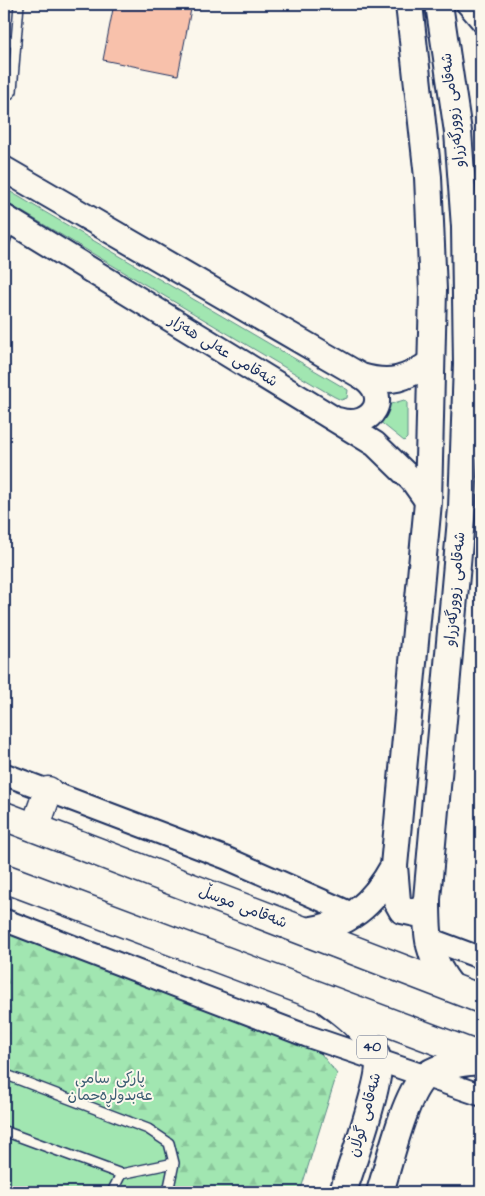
<svg xmlns="http://www.w3.org/2000/svg" width="485" height="1196" font-family="'Architects Daughter','Playpen Sans Arabic',sans-serif">
	<defs>
		<pattern id="forest-firs" width="22" height="20" patternUnits="userSpaceOnUse" patternTransform="scale(1.25)"><rect width="22" height="20" fill="#a1e6b1"/><path d="M5 1l3.5 6h-7zM16 11l3.5 6h-7z" fill="#8ac69b"/></pattern>
	</defs>
	<rect width="100%" height="100%" fill="#fbf7ec"/>
	<filter id="ink" filterUnits="userSpaceOnUse"><feTurbulence type="fractalNoise" baseFrequency=".02" numOctaves="2"/><feDisplacementMap in="SourceGraphic" scale="10" xChannelSelector="R" yChannelSelector="G"/><feConvolveMatrix kernelMatrix="1 2 1 2 8 2 1 2 1" color-interpolation-filters="sRGB"/></filter>
	<g filter="url(#ink)">
		<path fill="#a1e6b1" stroke="#5e8a88" d="M 4,188 L 348,390 L 347,398 L 341,400 L 333,396 L 4,201 Z
			M 404,400 L 407,402 L 407,438 L 404,441 L 379,421 L 384,406 Z
			M 4,930 L 309,1050 L 333,1068 L 298,1192 L 4,1192 Z"/>
		<path fill="url(#forest-firs)" stroke="#5e8a88" d="M 4,917 L 307,1036 L 337,1074 L 300,1192 L 168,1192 L 169,1143 L 148,1129 L 4,1074 Z"/>
		<path fill="#f8c1ab" stroke="#1b2f5e" d="M 114,4 L 192,4 L 178,75 L 103,60 Z"/>
		<g fill="none" stroke-linecap="round" stroke-linejoin="round">
			<defs>
				<path id="service" d="M 4,39 L 16,44
					M 4,99 L 12,91 L 19,4
					M 4,245 L 11,222
					M 469,455 L 481,446
					M 4,1074 L 148,1129 L 169,1143 L 174,1163 L 168,1192
					M 4,1131 L 121,1174
					M 112,1192 L 121,1174 L 174,1163"/>
				<path id="minor" d="M 464,4 L 481,24"/>
				<path id="tertiary" d="M 4,774 L 226,858 L 353,914
					M 4,920 L 307,1036 L 481,1095
					M 427,938 L 481,958"/>
				<path id="secondary" d="M 4,169 L 361,376 C 391,385 406,379 431,362
					M 4,217 L 375,444 L 413,481 L 428,502
					M 338,420 C 373,431 393,395 361,376"/>
				<path id="primary" d="M 439,4 L 458,132 L 465,227 L 467,364 L 462,508 L 427,899 C 427,938 427,956 452,988
					M 394,866 L 397,901 L 402,910 L 416,913 L 424,908 L 427,899
					M 304,931 C 348,927 374,903 394,866 L 428,502 L 433,290 L 428,177 L 409,4
					M 329,1003 C 350,1018 370,1034 378,1060 C 383,1077 350,1170 343,1192
					M 380,1192 C 389,1164 404,1097 423,1078 C 437,1065 463,1062 481,1061"/>
				<path id="trunk" d="M 4,816 L 481,999
					M 35,828 L 48,791
					M 4,878 L 481,1057"/>
			</defs>
			<use href="#service" stroke="#1b2f5e" stroke-width="12"/>
			<use href="#minor" stroke="#1b2f5e" stroke-width="20"/>
			<use href="#tertiary" stroke="#1b2f5e" stroke-width="25"/>
			<use href="#secondary" stroke="#1b2f5e" stroke-width="28"/>
			<use href="#primary" stroke="#1b2f5e" stroke-width="30"/>
			<use href="#trunk" stroke="#1b2f5e" stroke-width="31"/>
			<use href="#service" stroke="#fbf7ec" stroke-width="9"/>
			<use href="#minor" stroke="#fbf7ec" stroke-width="16"/>
			<use href="#tertiary" stroke="#fbf7ec" stroke-width="21"/>
			<use href="#secondary" stroke="#fbf7ec" stroke-width="24"/>
			<use href="#primary" stroke="#fbf7ec" stroke-width="26"/>
			<use href="#trunk" stroke="#fbf7ec" stroke-width="28"/>
		</g>
	</g>
	<g text-anchor="middle" dominant-baseline="central" stroke-width="4" stroke-linejoin="round" paint-order="stroke">
		<rect fill="#fbf7ec" stroke="#5e6b89" stroke-width="1" x="357" y="1035.5" width="30" height="23" rx="4"/>
		<g font-size="14" font-weight="bold" fill="#1b2f5e">
			<text x="372" y="1047">40</text>
		</g>
		<g font-size="15" fill="#1b2f5e" stroke="#fbf7ec">
			<text transform="translate(453 110) rotate(-97)">شەقامی زوورگەزراو</text>
			<text transform="translate(223 351) rotate(31)">شەقامی عەلی هەژار</text>
			<text transform="translate(455 589) rotate(-85)">شەقامی زوورگەزراو</text>
			<text transform="translate(243 907) rotate(21)">شەقامی موسڵ</text>
			<text transform="translate(365 1115) rotate(-75)">شەقامی گوڵان</text>
		</g>
		<g font-size="15" fill="#3c5d73" stroke="#fbf7ec">
			<text x="110" y="1078">پارکی سامی<tspan x="110" dy="17">عەبدولڕەحمان</tspan></text>
		</g>
	</g>
	<rect width="485" height="1196" fill="none" stroke="#fbf7ec" stroke-width="20"/>
	<rect x="10" y="10" width="465" height="1176" fill="none" stroke="#1b2f5e" stroke-width="2" filter="url(#ink)"/>
</svg>
